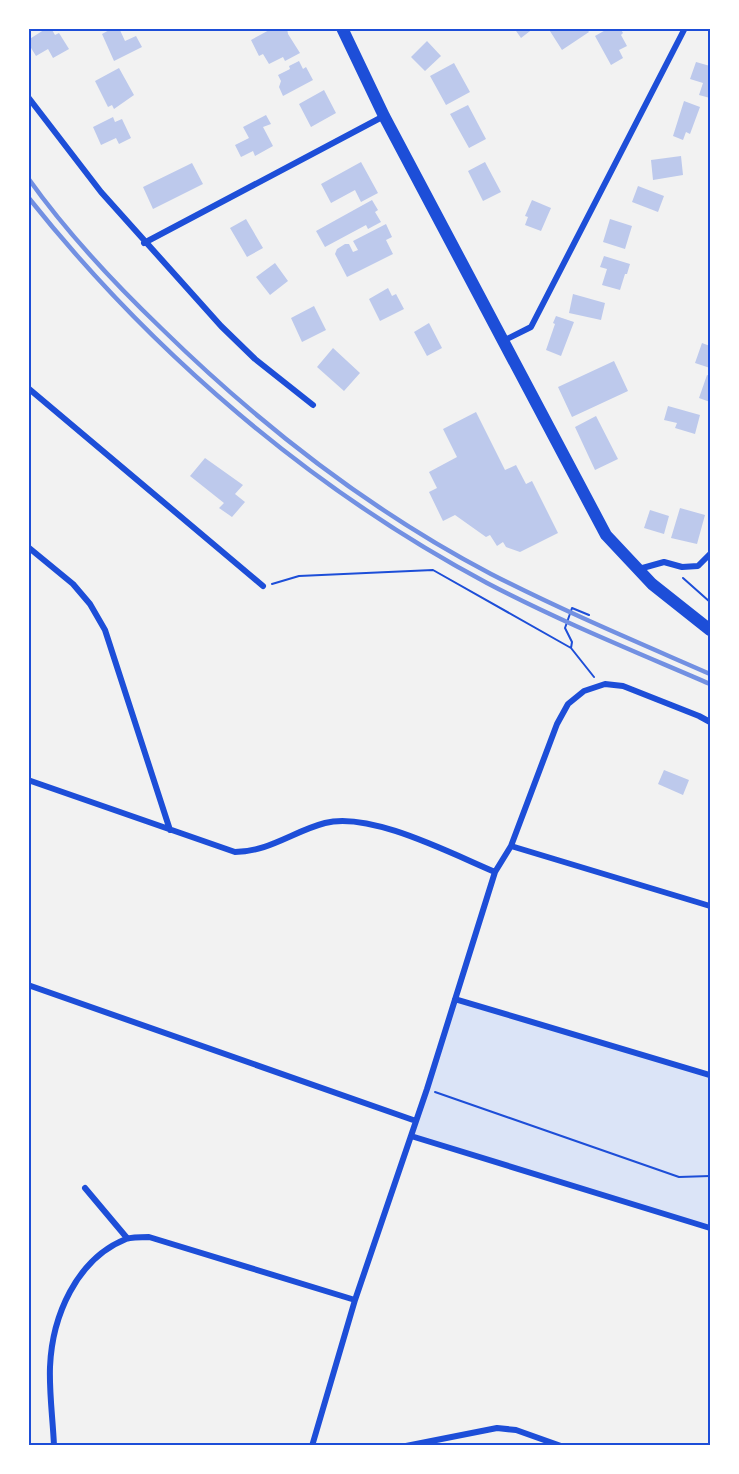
<svg xmlns="http://www.w3.org/2000/svg" width="739" height="1474" font-family="'DejaVu Sans',sans-serif">
	<rect width="100%" height="100%" fill="#f2f2f2"/>
	<path fill="#dbe4f7" d="M 455,999 L 710,1075 L 710,1228 L 411,1136 Z"/>
	<path fill="#bdc9ec" d="M 47,28 L 51,28 L 55,35 L 59,33 L 69,49 L 53,58 L 48,49 L 36,56 L 28,43 L 28,40 Z
		M 113,28 L 119,28 L 125,41 L 136,36 L 142,47 L 114,61 L 102,34 Z
		M 273,28 L 287,28 L 288,34 L 300,53 L 285,61 L 283,57 L 269,64 L 263,54 L 259,56 L 251,40 Z
		M 514,28 L 534,28 L 521,38 Z
		M 548,28 L 586,28 L 589,32 L 562,50 Z
		M 609,28 L 620,28 L 623,33 L 621,35 L 627,46 L 619,50 L 623,58 L 611,65 L 595,36 Z
		M 427,41 L 441,56 L 425,71 L 411,57 Z
		M 299,61 L 303,69 L 306,67 L 313,80 L 283,96 L 279,87 L 281,81 L 278,75 L 290,69 L 289,66 Z
		M 696,62 L 710,66 L 710,98 L 699,95 L 703,83 L 690,79 Z
		M 454,63 L 470,92 L 446,105 L 430,76 Z
		M 119,68 L 134,95 L 114,109 L 112,105 L 108,107 L 95,81 Z
		M 324,90 L 336,113 L 311,127 L 299,104 Z
		M 684,101 L 700,107 L 690,134 L 686,132 L 683,140 L 673,136 Z
		M 468,105 L 486,139 L 469,148 L 450,114 Z
		M 266,115 L 271,124 L 263,127 L 273,146 L 255,156 L 253,151 L 241,157 L 235,145 L 249,138 L 243,127 Z
		M 113,117 L 115,122 L 122,119 L 131,138 L 119,144 L 116,138 L 101,145 L 93,127 Z
		M 681,156 L 683,175 L 653,180 L 651,160 Z
		M 361,162 L 378,193 L 361,202 L 355,190 L 331,203 L 321,184 Z
		M 485,162 L 501,192 L 483,201 L 468,171 Z
		M 192,163 L 203,184 L 153,209 L 143,187 Z
		M 638,186 L 664,196 L 658,212 L 632,202 Z
		M 372,200 L 378,210 L 375,212 L 381,222 L 368,229 L 366,225 L 325,247 L 316,231 Z
		M 532,200 L 551,208 L 541,231 L 525,225 L 528,217 L 525,216 Z
		M 246,219 L 263,248 L 247,257 L 230,228 Z
		M 610,219 L 632,226 L 625,249 L 603,242 Z
		M 386,224 L 392,237 L 386,240 L 393,254 L 347,277 L 335,254 L 337,249 L 345,244 L 349,244 L 353,252 L 358,250 L 353,241 Z
		M 604,256 L 630,264 L 627,274 L 625,274 L 620,290 L 602,285 L 607,269 L 600,267 Z
		M 275,263 L 288,281 L 270,295 L 256,277 Z
		M 388,288 L 392,296 L 396,294 L 404,309 L 380,321 L 369,299 Z
		M 573,294 L 605,303 L 601,320 L 569,313 Z
		M 314,306 L 326,330 L 302,342 L 291,318 Z
		M 556,316 L 574,322 L 561,356 L 546,350 L 555,324 L 553,323 Z
		M 429,323 L 442,348 L 427,356 L 414,332 Z
		M 702,343 L 710,346 L 710,368 L 695,363 Z
		M 333,348 L 360,373 L 344,391 L 317,367 Z
		M 614,361 L 628,391 L 572,417 L 558,387 Z
		M 707,375 L 710,376 L 710,402 L 699,398 Z
		M 668,406 L 700,415 L 695,434 L 675,428 L 677,423 L 664,420 Z
		M 476,412 L 505,470 L 516,465 L 526,484 L 532,481 L 558,533 L 520,552 L 506,547 L 503,542 L 497,546 L 490,535 L 486,537 L 455,515 L 443,521 L 429,492 L 437,488 L 429,472 L 457,457 L 443,429 Z
		M 596,416 L 618,459 L 595,470 L 575,427 Z
		M 205,458 L 243,485 L 235,494 L 245,502 L 232,517 L 219,508 L 224,503 L 190,476 Z
		M 680,508 L 705,515 L 697,544 L 671,538 Z
		M 650,510 L 669,516 L 664,534 L 644,528 Z
		M 664,770 L 689,780 L 683,795 L 658,784 Z"/>
	<g fill="none" stroke-linecap="round" stroke-linejoin="round">
		<path stroke="#1d4ed8" stroke-width="2" d="M 683,578 L 710,602
			M 272,584 L 299,576 L 433,570 L 571,648 L 594,677
			M 571,648 L 572,642 L 565,628 L 572,608 L 589,615
			M 435,1092 L 679,1177 L 710,1176"/>
		<path stroke="#1d4ed8" stroke-width="6" d="M 28,97 L 101,192 L 221,326 L 255,359 L 313,405
			M 144,243 L 384,116
			M 503,341 L 531,327 L 685,28
			M 28,388 L 263,586
			M 28,547 L 73,584 L 90,604 L 105,630 L 170,830
			M 639,569 L 664,562 L 682,567 L 698,566 L 710,554
			M 28,780 L 235,852 C 268,852 294,831 325,823 C 370,811 452,854 495,872
			M 511,846 L 710,906
			M 28,985 L 416,1121
			M 455,999 L 710,1075
			M 411,1136 L 710,1228
			M 85,1188 L 127,1238
			M 54,1446 C 53,1420 49,1393 50,1367 C 52,1317 76,1259 126,1239 C 132,1237 141,1237 149,1237 L 355,1300
			M 312,1446 L 355,1300 L 427,1089 L 495,872 L 511,846 L 557,724 L 568,704 L 584,691 L 605,684 L 623,686 L 699,716 L 710,722
			M 406,1446 L 497,1428 L 516,1430 L 561,1446"/>
		<path stroke="#1d4ed8" stroke-width="12" d="M 342,28 L 384,116 L 606,535 L 652,584 L 710,630"/>
		<path stroke="#7290e2" stroke-width="4.5" d="M 28,178 C 67,233 113,282 161,328 C 259,424 369,510 491,574 C 563,611 637,642 710,674
			M 28,197 C 152,353 311,489 487,583 C 559,621 636,652 710,684"/>
	</g>
	<rect width="739" height="1474" fill="none" stroke="#ffffff" stroke-width="60"/>
	<rect x="30" y="30" width="679" height="1414" fill="none" stroke="#1d4ed8" stroke-width="2"/>
</svg>
